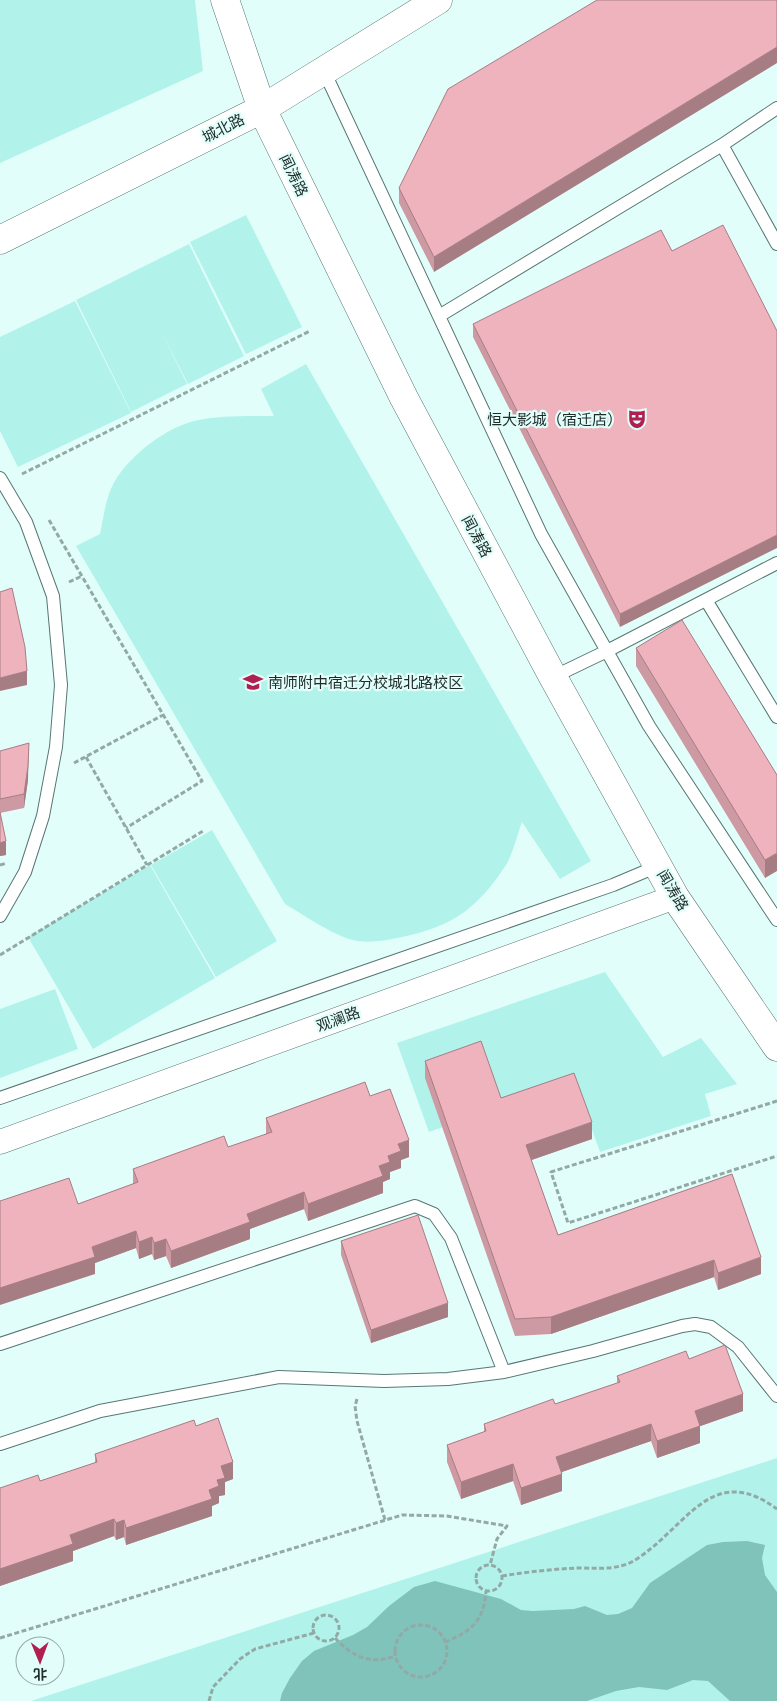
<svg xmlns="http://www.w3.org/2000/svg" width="777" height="1701" font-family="'PT Sans Narrow','Noto Sans SC',sans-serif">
	<rect width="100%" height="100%" fill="#e2fefa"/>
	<path fill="#b1f3eb" d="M 0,0 L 195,0 L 203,71 L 0,163 Z
		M 246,215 L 302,327 L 246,354 L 190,242 Z
		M 189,244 L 244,356 L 188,384 L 162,333 L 187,384 L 131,412 L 76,300 Z
		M 75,301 L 131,413 L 18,467 L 0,431 L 0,337 Z
		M 306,364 L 591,861 L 560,879 L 522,822 C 517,836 513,853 506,865 C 478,908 452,927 402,937 C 388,940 367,944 353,940 C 332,935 304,915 285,904 L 76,546 L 100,534 C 104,515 106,493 118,476 C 134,453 166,428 194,421 C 220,415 248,416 274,416 L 261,389 Z
		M 212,830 L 277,941 L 216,977 L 151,865 Z
		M 150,865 L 215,978 L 93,1049 L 28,937 Z
		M 605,972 L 663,1057 L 701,1038 L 737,1084 L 705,1094 L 711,1116 L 600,1152 L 574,1080 L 429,1132 L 397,1043 Z
		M 55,989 L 78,1049 L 0,1078 L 0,1009 Z
		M 777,1458 L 777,1701 L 31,1701 Z"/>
	<path fill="#7fc3bb" d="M 747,1541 L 765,1545 L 762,1558 L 765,1575 L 777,1592 L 777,1701 L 730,1701 L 708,1681 L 693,1680 L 667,1690 L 639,1687 L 616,1691 L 587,1701 L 280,1701 L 282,1693 L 290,1678 L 302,1661 L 314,1651 L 353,1635 L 367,1627 L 389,1606 L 414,1587 L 435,1581 L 501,1599 L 521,1610 L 533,1611 L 574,1609 L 585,1606 L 607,1615 L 618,1614 L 632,1608 L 650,1583 L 707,1545 L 723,1542 Z"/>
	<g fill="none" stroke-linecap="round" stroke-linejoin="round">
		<defs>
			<path id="service" d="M 324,71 L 541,534 L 649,726 L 777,920
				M 722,145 L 777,244
				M 439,316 L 722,145 L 777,108
				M 0,478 L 26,522 L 53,596 L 61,685 L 56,747 L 43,816 L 25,872 L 0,916
				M 706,600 L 777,717
				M 553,677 L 607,651 L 777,563
				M 0,1098 L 613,885 L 658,866
				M 0,1344 L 415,1206 L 434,1214 L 451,1238 L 504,1372
				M 0,1444 L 100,1411 L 279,1377 L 384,1381 L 448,1379 L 504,1372 L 593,1351 L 682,1326 L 695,1324 L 711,1327 L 738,1347 L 777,1396"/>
			<path id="minor" d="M 0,1142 L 675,897"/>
			<path id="tertiary" d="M 225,0 L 262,109 L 404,398 L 553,677 L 675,897 L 777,1047
				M 0,240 L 262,109 L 438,0"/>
		</defs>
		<use href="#service" stroke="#577773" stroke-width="14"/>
		<use href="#minor" stroke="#577773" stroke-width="25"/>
		<use href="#tertiary" stroke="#577773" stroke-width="29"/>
		<path stroke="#93a9a6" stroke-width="3" stroke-dasharray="5 2.5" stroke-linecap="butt" d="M 22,474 L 310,331
			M 49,520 L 202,781 L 126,828
			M 69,582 L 82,576
			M 86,757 L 147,865
			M 74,763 L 163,715
			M 0,865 L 7,863
			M 0,955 L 203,831
			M 777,1101 L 551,1172 L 568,1223 L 777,1156
			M 357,1399 L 355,1406 L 357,1421 L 385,1520
			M476 1578a13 13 0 1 1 26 0a13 13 0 1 1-26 0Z
			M 502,1576 C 527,1572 553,1569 578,1568 C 595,1568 611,1570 627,1564 C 635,1561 643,1555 649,1550 C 692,1516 717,1465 777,1509
			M313 1628a13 13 0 1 1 26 0a13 13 0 1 1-26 0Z
			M395 1651a26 26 0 1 1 52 0a26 26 0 1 1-52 0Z
			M 0,1638 L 402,1515 L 447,1516 L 507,1526 L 497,1539 L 490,1565
			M 335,1638 C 353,1657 370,1665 395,1656
			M 445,1642 C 472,1631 484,1621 486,1591
			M 209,1701 L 213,1687 L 240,1659 L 255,1649 L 314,1633"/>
		<use href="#service" stroke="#fff" stroke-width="12"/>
		<use href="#minor" stroke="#fff" stroke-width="24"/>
		<use href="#tertiary" stroke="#fff" stroke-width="28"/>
	</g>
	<path fill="#cd9aa3" d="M 597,0 L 434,272 L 399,203 L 399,188 Z
		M 672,251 L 620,627 L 473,337 L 473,324 Z
		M 636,648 L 777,775 L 765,878 L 636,666 Z
		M 0,751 L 28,780 L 24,808 L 0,813 L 6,855 L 0,856 Z
		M 425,1061 L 501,1098 L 592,1139 L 531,1160 L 558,1235 L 732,1174 L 761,1274 L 718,1290 L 714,1277 L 551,1334 L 515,1336 L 425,1078 Z
		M 370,1096 L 409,1157 L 401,1160 L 401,1168 L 390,1172 L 390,1179 L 383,1182 L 383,1193 L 308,1221 L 304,1209 L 250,1229 L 250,1239 L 171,1268 L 166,1256 L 154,1260 L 152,1254 L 139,1259 L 136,1248 L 95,1263 L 95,1274 L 78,1204 L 133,1184 L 133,1169 L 228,1147 L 266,1134 L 266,1118 Z
		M 341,1241 L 448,1317 L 371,1343 L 341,1255 Z
		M 689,1359 L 743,1411 L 700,1426 L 700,1443 L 657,1458 L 651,1441 L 562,1472 L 562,1491 L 521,1505 L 513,1481 L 461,1499 L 447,1462 L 447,1445 L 484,1432 L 484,1424 L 555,1404 L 617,1383 L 617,1376 Z
		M 196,1426 L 233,1479 L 225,1482 L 225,1495 L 219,1496 L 219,1503 L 212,1506 L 212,1516 L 126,1545 L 124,1537 L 116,1540 L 114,1536 L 73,1551 L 73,1561 L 0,1586 L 0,1488 L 40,1481 L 95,1463 L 95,1454 Z"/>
	<path fill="#a77d84" d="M 777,47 L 777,63 L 434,272 L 434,257 Z
		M 777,535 L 777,548 L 620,627 L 620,614 Z
		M 27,671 L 27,685 L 0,691 L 0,678 Z
		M 29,743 L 28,780 L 24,808 L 24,794 Z
		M 6,841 L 6,855 L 0,856 L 0,843 Z
		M 777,853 L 777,871 L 765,878 L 765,860 Z
		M 592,1122 L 592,1139 L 526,1162 L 526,1145 Z
		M 409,1140 L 409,1157 L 401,1160 L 401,1168 L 390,1172 L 390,1179 L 383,1182 L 383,1193 L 308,1221 L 308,1204 L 379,1166 L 398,1144 Z
		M 304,1192 L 304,1209 L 250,1229 L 250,1239 L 171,1268 L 171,1251 L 247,1214 Z
		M 136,1231 L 136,1248 L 95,1263 L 95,1274 L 0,1305 L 0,1288 L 92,1247 Z
		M 152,1237 L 152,1254 L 139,1259 L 139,1242 Z
		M 166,1239 L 166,1256 L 154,1260 L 154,1243 Z
		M 761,1257 L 761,1274 L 718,1290 L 718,1273 Z
		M 714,1260 L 714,1277 L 551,1334 L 551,1317 Z
		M 448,1303 L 448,1317 L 371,1343 L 371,1330 Z
		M 743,1394 L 743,1411 L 695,1428 L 695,1411 Z
		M 651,1424 L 651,1441 L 556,1474 L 556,1457 Z
		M 700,1426 L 700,1443 L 657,1458 L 657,1441 Z
		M 233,1462 L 233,1479 L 225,1482 L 225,1495 L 219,1496 L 219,1503 L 212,1506 L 212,1516 L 126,1545 L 126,1528 L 209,1490 L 217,1480 L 221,1466 Z
		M 513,1464 L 513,1481 L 461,1499 L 461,1482 Z
		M 562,1474 L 562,1491 L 521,1505 L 521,1488 Z
		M 114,1519 L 114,1536 L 73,1551 L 73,1561 L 0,1586 L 0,1569 L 70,1535 Z
		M 124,1520 L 124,1537 L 116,1540 L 116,1523 Z"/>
	<path fill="#eeb3bd" stroke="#a77d84" d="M 597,0 L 777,0 L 777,47 L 434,257 L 399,188 L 448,89 Z
		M 723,225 L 777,331 L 777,535 L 620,614 L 473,324 L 661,230 L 672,251 Z
		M 12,588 L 25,647 L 27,671 L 0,678 L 0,592 Z
		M 682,620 L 777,775 L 777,853 L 765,860 L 636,648 Z
		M 29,743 L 28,766 L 24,794 L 0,799 L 0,751 Z
		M 0,812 L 6,841 L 0,843 Z
		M 481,1041 L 501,1098 L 574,1073 L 592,1122 L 526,1145 L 558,1235 L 732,1174 L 761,1257 L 718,1273 L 714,1260 L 551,1317 L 515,1319 L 425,1061 Z
		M 365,1082 L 370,1096 L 390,1089 L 409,1140 L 398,1144 L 401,1151 L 388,1156 L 390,1162 L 379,1166 L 383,1176 L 308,1204 L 304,1192 L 247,1214 L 250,1222 L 171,1251 L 166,1239 L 154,1243 L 152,1237 L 139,1242 L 136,1231 L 92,1247 L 95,1257 L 0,1288 L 0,1201 L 69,1178 L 78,1204 L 138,1182 L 133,1169 L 224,1136 L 228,1147 L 272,1132 L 266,1118 Z
		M 418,1215 L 448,1303 L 371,1330 L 341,1241 Z
		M 725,1345 L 743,1394 L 695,1411 L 700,1426 L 657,1441 L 651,1424 L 556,1457 L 562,1474 L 521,1488 L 513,1464 L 461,1482 L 447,1445 L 486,1431 L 484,1424 L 553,1399 L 555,1404 L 620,1382 L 617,1376 L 686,1351 L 689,1359 Z
		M 218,1418 L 233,1462 L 221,1466 L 225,1478 L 217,1480 L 219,1486 L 209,1490 L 212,1499 L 126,1528 L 124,1520 L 116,1523 L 114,1519 L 70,1535 L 73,1544 L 0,1569 L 0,1488 L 38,1475 L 40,1481 L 97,1462 L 95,1454 L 194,1420 L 196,1426 Z"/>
	<defs>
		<symbol id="theatre-bare" viewBox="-9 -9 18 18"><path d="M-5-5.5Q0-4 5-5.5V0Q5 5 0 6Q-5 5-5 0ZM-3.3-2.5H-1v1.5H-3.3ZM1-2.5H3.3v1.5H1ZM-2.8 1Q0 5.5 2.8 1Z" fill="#b01f50" stroke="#e2fefa" stroke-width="2.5" paint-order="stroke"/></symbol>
		<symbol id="school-bare" viewBox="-9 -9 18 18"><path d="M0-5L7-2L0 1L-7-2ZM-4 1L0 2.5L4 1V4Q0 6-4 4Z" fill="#b01f50" stroke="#e2fefa" stroke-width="2.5" paint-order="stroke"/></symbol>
	</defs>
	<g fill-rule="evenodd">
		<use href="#theatre-bare" x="623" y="405" width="28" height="28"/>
		<use href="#school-bare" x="239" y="668" width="28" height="28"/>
	</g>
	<g text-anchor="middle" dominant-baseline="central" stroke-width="4.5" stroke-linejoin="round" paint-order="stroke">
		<g font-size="15" fill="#1e2b29" stroke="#e2fefa">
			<text transform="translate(223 128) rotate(-27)">城北路</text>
			<text transform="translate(294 175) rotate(64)">闻涛路</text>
			<text transform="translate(477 536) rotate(62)">闻涛路</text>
			<text transform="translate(673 890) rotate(59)">闻涛路</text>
			<text transform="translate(338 1019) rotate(-20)">观澜路</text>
		</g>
		<g font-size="15" fill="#1e2b29" stroke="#e2fefa" text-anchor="end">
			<text x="622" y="419">恒大影城（宿迁店）</text>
			<text x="268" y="682" text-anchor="start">南师附中宿迁分校城北路校区</text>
		</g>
	</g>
	<g transform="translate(40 1661) rotate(179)"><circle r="24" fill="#e2fefa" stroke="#94aaa6"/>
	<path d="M0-4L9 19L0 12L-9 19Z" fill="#b01f50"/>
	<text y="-8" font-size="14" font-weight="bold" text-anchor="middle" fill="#1e2b29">北</text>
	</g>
</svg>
